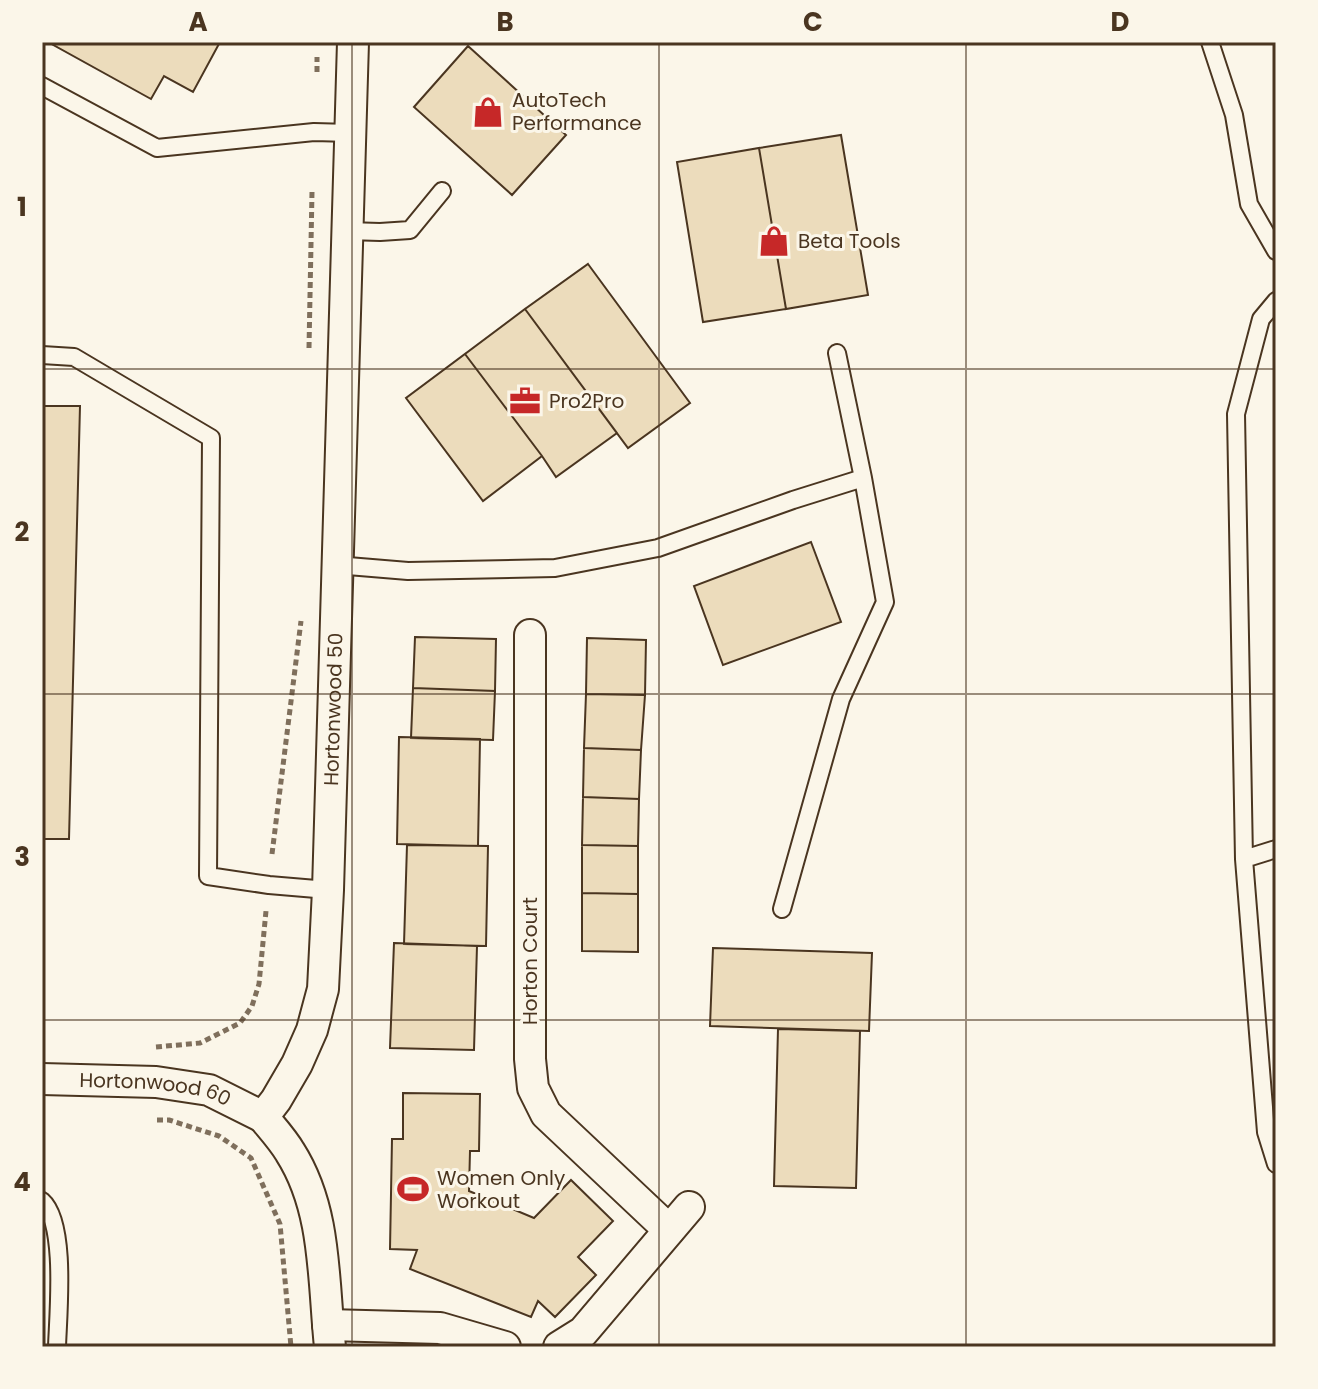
<svg xmlns="http://www.w3.org/2000/svg" width="1318" height="1389" font-family="Poppins,sans-serif">
	<rect width="100%" height="100%" fill="#fbf6e9"/>
	<path fill="#ecdcbc" stroke="#4a3520" stroke-width="2" d="M 48,42 L 220,42 L 193,92 L 164,76 L 151,99 Z
		M 468,46 L 566,135 L 512,195 L 414,107 Z
		M 841,135 L 868,295 L 786,309 L 759,148 Z
		M 759,148 L 786,309 L 703,322 L 677,162 Z
		M 588,264 L 690,403 L 628,448 L 525,309 Z
		M 525,309 L 617,433 L 556,477 L 542,456 L 465,354 Z
		M 465,354 L 542,456 L 483,501 L 406,398 Z
		M 42,406 L 80,406 L 69,839 L 42,839 Z
		M 811,542 L 841,622 L 723,665 L 694,586 Z
		M 415,637 L 496,639 L 495,691 L 413,688 Z
		M 587,638 L 646,640 L 645,695 L 586,694 Z
		M 413,688 L 495,691 L 493,740 L 411,738 Z
		M 586,694 L 645,695 L 641,750 L 584,748 Z
		M 399,737 L 480,739 L 478,846 L 397,844 Z
		M 584,748 L 641,750 L 639,799 L 583,797 Z
		M 583,797 L 639,799 L 638,846 L 582,845 Z
		M 407,845 L 488,846 L 486,946 L 404,944 Z
		M 582,845 L 638,846 L 638,894 L 582,893 Z
		M 582,893 L 638,894 L 638,952 L 582,951 Z
		M 394,943 L 477,946 L 474,1050 L 390,1048 Z
		M 713,948 L 872,953 L 869,1031 L 710,1026 Z
		M 778,1029 L 860,1031 L 856,1188 L 774,1186 Z
		M 403,1093 L 480,1094 L 479,1151 L 470,1151 L 469,1191 L 534,1218 L 571,1180 L 613,1221 L 578,1257 L 596,1275 L 555,1317 L 538,1301 L 531,1317 L 410,1269 L 417,1250 L 390,1249 L 392,1139 L 403,1139 Z"/>
	<g fill="none" stroke-linecap="round" stroke-linejoin="round">
		<defs>
			<path id="service" d="M 1210,42 L 1234,115 L 1249,204 L 1276,251
				M 42,86 L 157,148 L 314,132 L 350,133
				M 347,231 L 380,232 L 410,230 L 442,191
				M 1276,301 L 1261,319 L 1236,414 L 1244,859 L 1266,1132 L 1276,1164
				M 42,355 L 74,357 L 211,438 L 208,876 L 269,885 L 328,890
				M 336,565 L 408,571 L 555,568 L 658,548 L 793,500 L 863,478
				M 1244,859 L 1276,849
				M 782,909 L 841,699 L 885,602 L 863,478 L 837,353
				M 42,1201 C 67,1223 58,1314 57,1347"/>
			<g id="minor">
				<path d="M 530,635 L 530,1059 L 533,1088 L 546,1114 L 669,1230"/>
				<path id="s1" d="M 42,1079 L 156,1082 L 209,1090 L 263,1117"/>
				<path d="M 328,1325 L 440,1328 L 505,1347"/>
				<path id="s2" d="M 330,1347 C 323,1281 327,1210 290,1152 C 283,1140 272,1128 263,1117 L 276,1100 L 297,1064 L 312,1030 L 323,989 L 328,890 L 353,42"/>
				<path d="M 559,1347 L 583,1332 L 689,1207"/>
			</g>
		</defs>
		<use href="#service" stroke="#4a3520" stroke-width="20"/>
		<use href="#minor" stroke="#4a3520" stroke-width="34"/>
		<path stroke="#7f6f5c" stroke-width="5" stroke-dasharray="6 4" stroke-linecap="butt" d="M 317,72 L 317,57
			M 309,348 L 312,192
			M 272,854 L 301,621
			M 156,1047 L 200,1043 L 240,1023 L 252,1006 L 259,984 L 266,911
			M 157,1120 L 169,1120 L 219,1136 L 251,1158 L 280,1224 L 291,1347"/>
		<use href="#service" stroke="#fbf6e9" stroke-width="16"/>
		<use href="#minor" stroke="#fbf6e9" stroke-width="30"/>
	</g>
	<path fill="none" stroke="#4a3520" stroke-width="2" stroke-opacity="0.55" d="M 352,42 L 352,1347M 659,42 L 659,1347M 966,42 L 966,1347M 42,369 L 1276,369M 42,694 L 1276,694M 42,1020 L 1276,1020"/>
	<defs>
		<symbol id="shop-bare" viewBox="-9 -9 18 18"><path d="M-5-2.5h2.3a2.7 3.5 0 0 1 5.4 0H5L5.5 6h-11ZM-1.5-2.5h3a1.5 2.3 0 0 0-3 0Z" fill="#c62828" stroke="#fbf6e9" stroke-width="2.5" paint-order="stroke"/></symbol>
		<symbol id="office-bare" viewBox="-9 -9 18 18"><path d="M-6-3h4V-5.5h4V-3h4V5H-6ZM-1-4.5V-3h2v-1.5ZM-6 0V1H6V0Z" fill="#c62828" stroke="#fbf6e9" stroke-width="2.5" paint-order="stroke"/></symbol>
		<symbol id="stadium-bare" viewBox="-9 -9 18 18"><path d="M0-5a6.5 5 0 1 0 0 10a6.5 5 0 1 0 0-10ZM-3.5-1.8h7v3.6h-7Z" fill="#c62828" stroke="#fbf6e9" stroke-width="2.5" paint-order="stroke"/></symbol>
	</defs>
	<g fill-rule="evenodd">
		<use href="#shop-bare" x="466" y="90" width="44" height="44"/>
		<use href="#shop-bare" x="752" y="219" width="44" height="44"/>
		<use href="#office-bare" x="503" y="379" width="44" height="44"/>
		<use href="#stadium-bare" x="391" y="1167" width="44" height="44"/>
	</g>
	<g text-anchor="middle" dominant-baseline="central" stroke-width="6" stroke-linejoin="round" paint-order="stroke">
		<g font-size="20" fill="#4a3520" stroke="#fbf6e9" text-anchor="start">
			<text x="512" y="100">AutoTech<tspan x="512" dy="23">Performance</tspan></text>
			<text x="798" y="241">Beta Tools</text>
			<text x="549" y="401">Pro2Pro</text>
			<text x="437" y="1178">Women Only<tspan x="437" dy="23">Workout</tspan></text>
		</g>
		<g font-size="20" fill="#4a3520" stroke="#fbf6e9">
			<text stroke="none"><textPath href="#s2" startOffset="668">Hortonwood 50</textPath></text>
			<text transform="translate(530 961) rotate(-90)">Horton Court</text>
			<text stroke="none"><textPath href="#s1" startOffset="114">Hortonwood 60</textPath></text>
		</g>
	</g>
	<rect width="1318" height="1389" fill="none" stroke="#fbf6e9" stroke-width="88"/>
	<rect x="44" y="44" width="1230" height="1301" fill="none" stroke="#4a3520" stroke-width="3"/>
	<g font-size="26" text-anchor="middle" font-weight="bold" fill="#4a3520">
		<text x="198" y="31">A</text>
		<text x="505" y="31">B</text>
		<text x="813" y="31">C</text>
		<text x="1120" y="31">D</text>
		<text x="22" y="216">1</text>
		<text x="22" y="541">2</text>
		<text x="22" y="866">3</text>
		<text x="22" y="1191">4</text>
	</g>
</svg>
